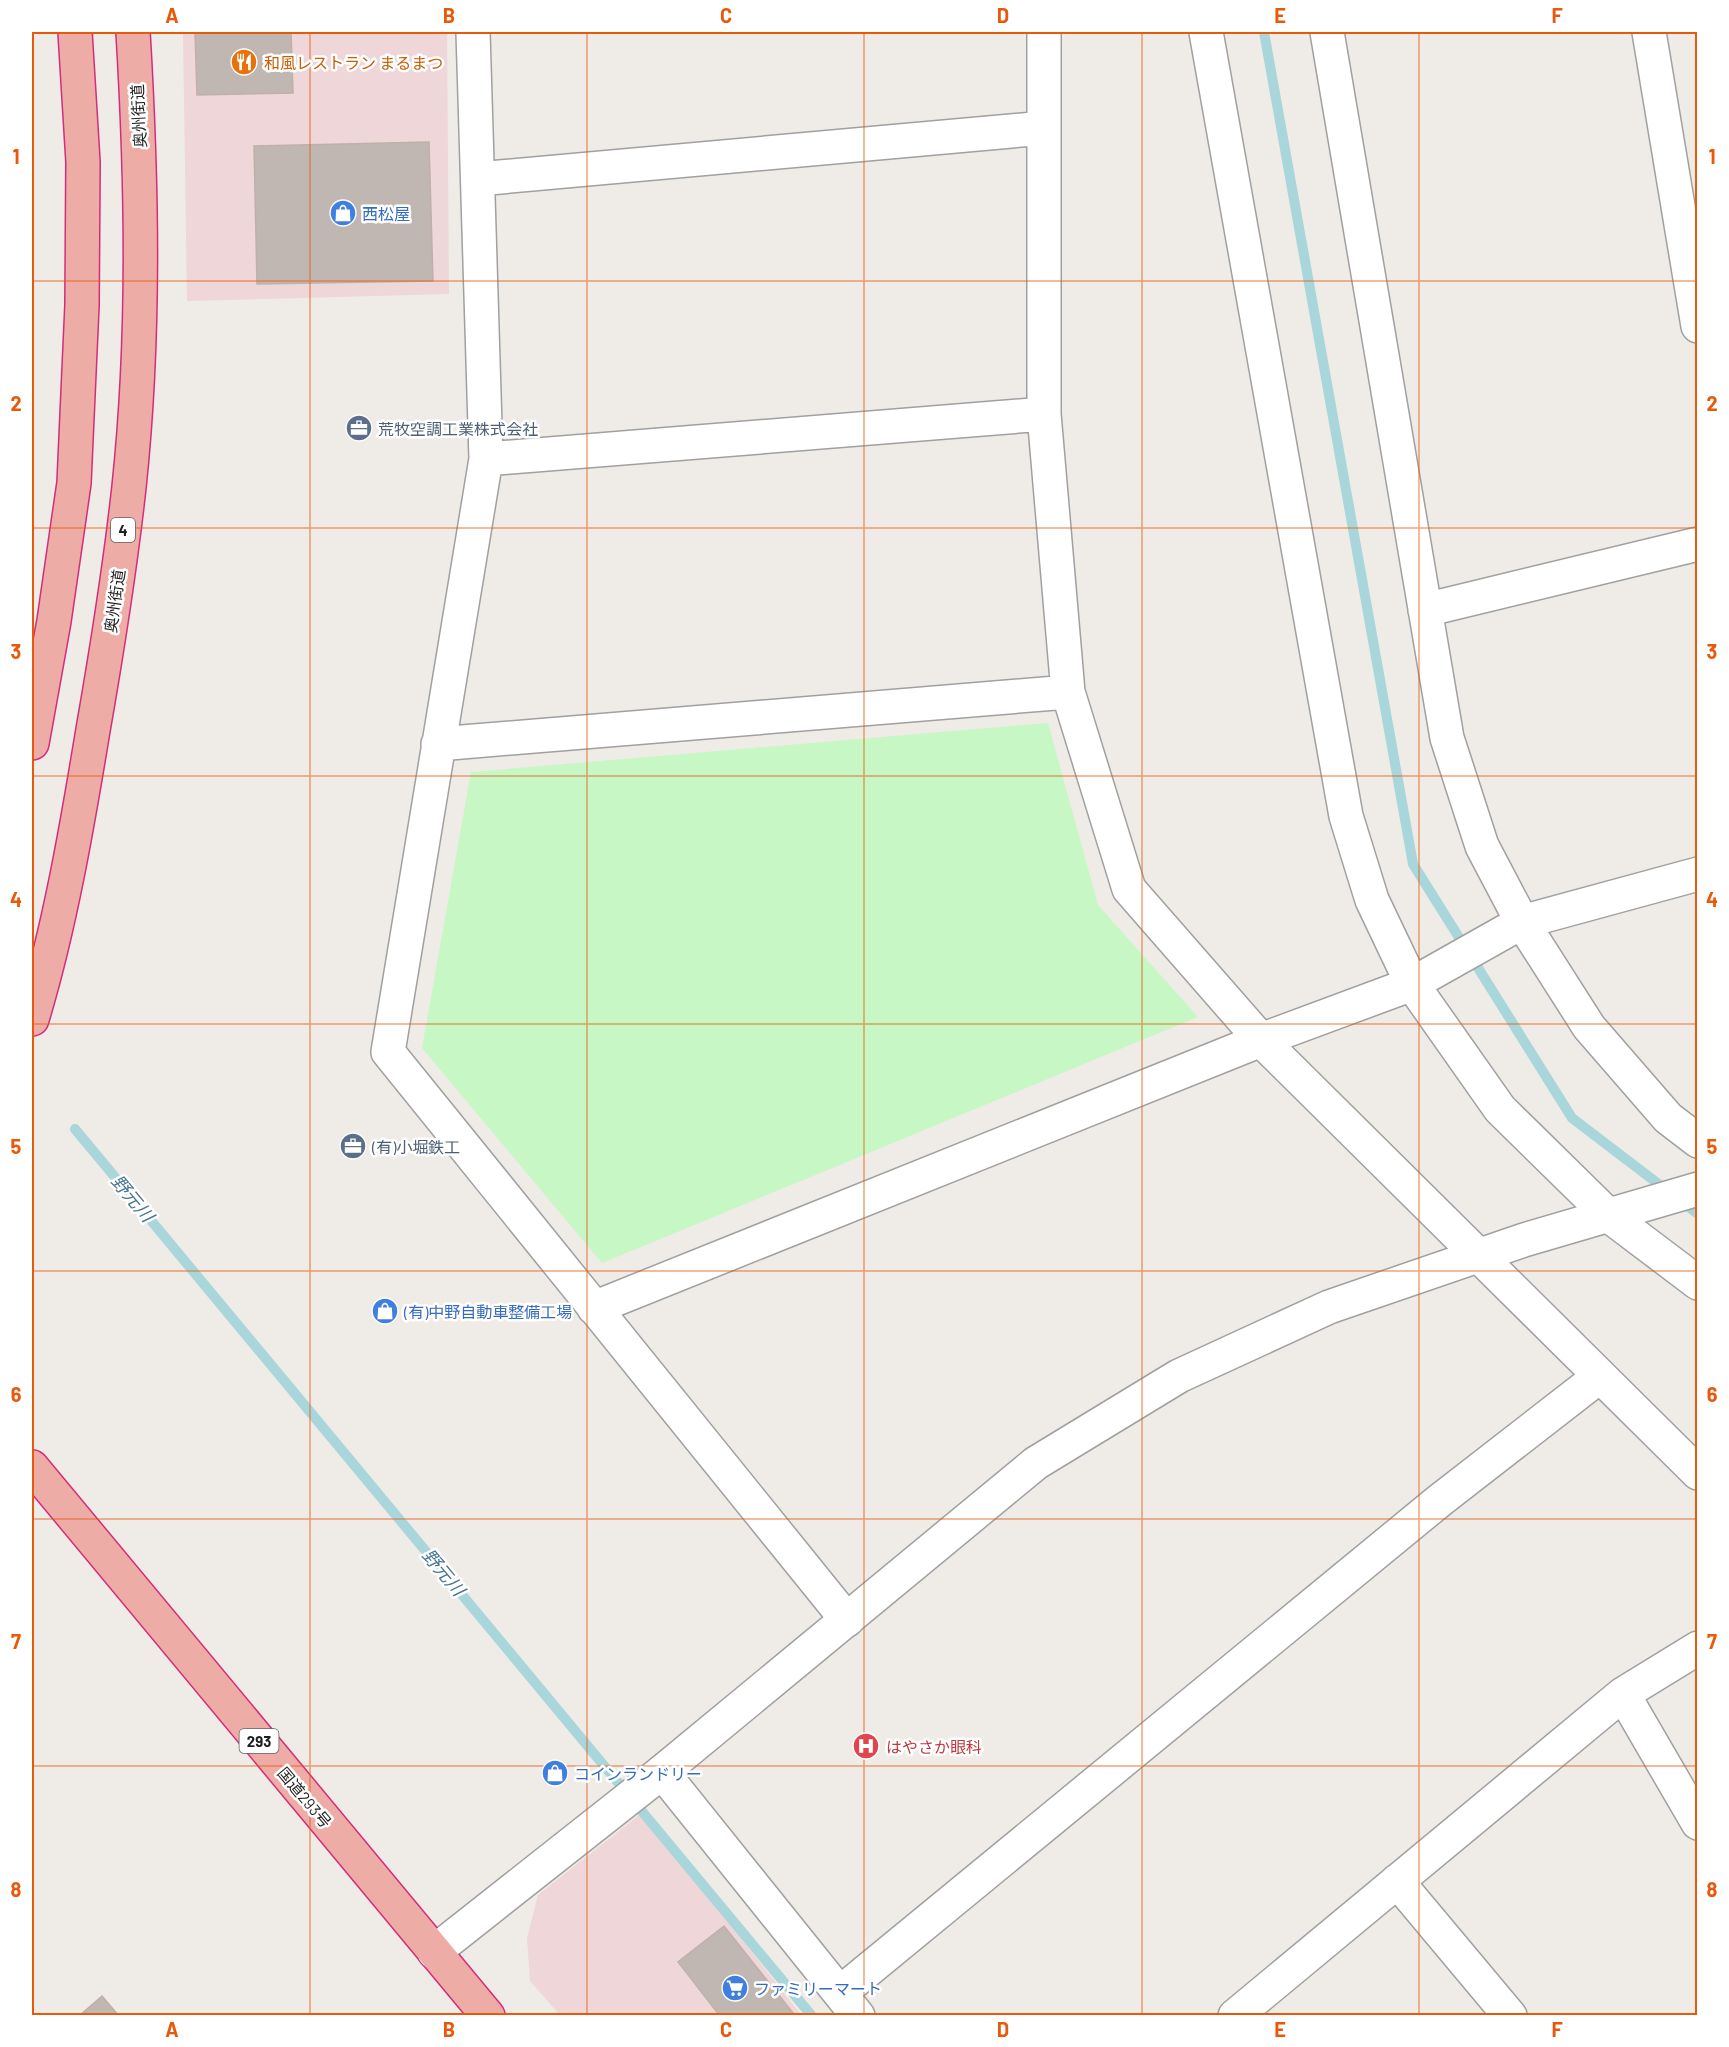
<svg xmlns="http://www.w3.org/2000/svg" width="1729" height="2047" font-family="Barlow,'Noto Sans JP',sans-serif">
	<rect width="100%" height="100%" fill="#efebe6"/>
	<path fill="#efd6d8" d="M 183,32 L 447,32 L 449,294 L 187,301 Z
		M 643,1812 L 801,2015 L 560,2015 L 530,1981 L 527,1938 L 538,1895 Z"/>
	<path fill="#c7f7c5" d="M 1048,723 L 1098,905 L 1198,1017 L 602,1263 L 422,1048 L 471,772 Z"/>
	<g fill="none" stroke-linecap="round" stroke-linejoin="round">
		<path stroke="#a8d6db" stroke-width="10" d="M 1264,32 L 1413,864 L 1572,1118 L 1669,1192
			M 75,1129 L 812,2016
			M 1681,1201 L 1698,1214"/>
	</g>
	<path fill="#c0b6b2" stroke="#c0b0a9" stroke-width="1.5" d="M 195,32 L 291,32 L 293,93 L 197,95 Z
		M 429,142 L 433,281 L 257,284 L 254,146 Z
		M 724,1926 L 793,2013 L 790,2016 L 720,2016 L 678,1962 Z
		M 102,1996 L 119,2016 L 79,2016 Z"/>
	<g fill="none" stroke-linecap="round" stroke-linejoin="round">
		<defs>
			<path id="minor" d="M 473,32 L 486,459 L 388,1052 L 847,1620
				M 1044,32 L 1044,414 L 1068,692 L 1129,889 L 1261,1040 L 1698,1473
				M 1206,32 L 1346,816 L 1372,900 L 1412,984 L 1500,1109 L 1608,1215 L 1698,1283
				M 1327,32 L 1447,738 L 1482,846 L 1522,922 L 1589,1027 L 1668,1118 L 1698,1141
				M 1649,32 L 1698,326
				M 478,179 L 1044,128
				M 486,459 L 1044,414
				M 1425,610 L 1698,544
				M 438,744 L 1068,692
				M 594,1308 L 1261,1040 L 1412,984 L 1522,922 L 1698,874
				M 1623,1694 L 1698,1823
				M 662,1772 L 858,2016
				M 1397,1881 L 1510,2016
				M 840,1993 L 1439,1501 L 1600,1376
				M 1235,2016 L 1623,1694 L 1698,1648"/>
			<path id="tertiary" d="M 434,1952 L 662,1772 L 1036,1463 L 1179,1376 L 1329,1307 L 1524,1240 L 1698,1189"/>
			<path id="trunk" d="M 32,743 L 54,621 L 74,483 L 82,305 L 83,162 L 75,32
				M 32,1019 C 60,926 77,827 93,730 C 107,650 120,569 129,487 C 145,336 142,183 133,32
				M 32,1467 L 488,2016"/>
		</defs>
		<use href="#minor" stroke="#a0a0a0" stroke-width="36"/>
		<use href="#tertiary" stroke="#a0a0a0" stroke-width="36"/>
		<use href="#trunk" stroke="#d32d7b" stroke-width="36"/>
		<use href="#minor" stroke="#fff" stroke-width="33"/>
		<use href="#tertiary" stroke="#fff" stroke-width="33"/>
		<use href="#trunk" stroke="#eeaca7" stroke-width="33"/>
	</g>
	<path fill="none" stroke="#e8590c" stroke-width="1.5" stroke-opacity="0.55" d="M 310,32 L 310,2016M 587,32 L 587,2016M 864,32 L 864,2016M 1142,32 L 1142,2016M 1419,32 L 1419,2016M 32,281 L 1698,281M 32,528 L 1698,528M 32,776 L 1698,776M 32,1024 L 1698,1024M 32,1271 L 1698,1271M 32,1519 L 1698,1519M 32,1766 L 1698,1766"/>
	<defs>
		<symbol id="restaurant-disc" viewBox="-11 -11 22 22"><circle r="9.5" fill="#e8710a" stroke="#fff"/><path d="M-5-6h1v4h1v-4h1v4h1v-4h1v5L-1.5 .5V6h-2V.5L-5-1ZM5-6V6H3V1.5H1.5Q1.5-4 5-6Z" fill="#fff"/></symbol>
		<symbol id="shop-disc" viewBox="-11 -11 22 22"><circle r="9.5" fill="#3f7fe0" stroke="#fff"/><path d="M-5-2.5h2.3a2.7 3.5 0 0 1 5.4 0H5L5.5 6h-11ZM-1.5-2.5h3a1.5 2.3 0 0 0-3 0Z" fill="#fff"/></symbol>
		<symbol id="office-disc" viewBox="-11 -11 22 22"><circle r="9.5" fill="#5c6f8a" stroke="#fff"/><path d="M-6-3h4V-5.5h4V-3h4V5H-6ZM-1-4.5V-3h2v-1.5ZM-6 0V1H6V0Z" fill="#fff"/></symbol>
		<symbol id="hospital-disc" viewBox="-11 -11 22 22"><circle r="9.5" fill="#e0444e" stroke="#fff"/><path d="M-5-5h3v3.5h4V-5h3V5h-3V1.5h-4V5h-3Z" fill="#fff"/></symbol>
		<symbol id="supermarket-disc" viewBox="-11 -11 22 22"><circle r="9.5" fill="#3f7fe0" stroke="#fff"/><path d="M-6-5.5h2.5l.6 2H6L4.5 2H-2.5L-4.4-4H-6ZM-1.5 3.2a1.3 1.3 0 1 0 .1 0ZM3 3.2a1.3 1.3 0 1 0 .1 0Z" fill="#fff"/></symbol>
	</defs>
	<g fill-rule="evenodd">
		<use href="#restaurant-disc" x="229" y="47" width="30" height="30"/>
		<use href="#shop-disc" x="328" y="198" width="30" height="30"/>
		<use href="#office-disc" x="344" y="413" width="30" height="30"/>
		<use href="#office-disc" x="338" y="1131" width="30" height="30"/>
		<use href="#shop-disc" x="370" y="1296" width="30" height="30"/>
		<use href="#hospital-disc" x="851" y="1731" width="30" height="30"/>
		<use href="#shop-disc" x="540" y="1758" width="30" height="30"/>
		<use href="#supermarket-disc" x="720" y="1973" width="30" height="30"/>
	</g>
	<g text-anchor="middle" dominant-baseline="central" stroke-width="5" stroke-linejoin="round" paint-order="stroke">
		<g fill="#fff" stroke="#626262" stroke-width="1.5">
			<rect x="111" y="518" width="24" height="24" rx="4.5"/>
			<rect x="239.5" y="1729" width="39" height="24" rx="4.5"/>
		</g>
		<g font-size="15" font-weight="bold" fill="#1f1f1f">
			<text x="123" y="530">4</text>
			<text x="259" y="1741">293</text>
		</g>
		<g font-size="16" fill="#c56008" stroke="#fff" text-anchor="start">
			<text x="264" y="62">和風レストラン まるまつ</text>
		</g>
		<g font-size="16" fill="#1f1f1f" stroke="#fff">
			<text transform="translate(138 116) rotate(-93)">奥州街道</text>
			<text transform="translate(114 601) rotate(-82)">奥州街道</text>
			<text transform="translate(305 1797) rotate(50)">国道293号</text>
		</g>
		<g font-size="16" fill="#366cbe" stroke="#fff" text-anchor="start">
			<text x="362" y="213">西松屋</text>
			<text x="404" y="1311">(有)中野自動車整備工場</text>
			<text x="574" y="1773">コインランドリー</text>
			<text x="754" y="1988">ファミリーマート</text>
		</g>
		<g font-size="16" fill="#4e5e75" stroke="#fff" text-anchor="start">
			<text x="378" y="428">荒牧空調工業株式会社</text>
			<text x="372" y="1146">(有)小堀鉄工</text>
		</g>
		<g font-size="16" fill="#be3a42" stroke="#fff" text-anchor="start">
			<text x="886" y="1746">はやさか眼科</text>
		</g>
		<g font-size="18" font-style="italic" fill="#467794" stroke="#fff">
			<text transform="translate(133 1198) rotate(50)">野元川</text>
			<text transform="translate(444 1572) rotate(50)">野元川</text>
		</g>
	</g>
	<rect width="1729" height="2047" fill="none" stroke="#ffffff" stroke-width="66"/>
	<rect x="33" y="33" width="1663" height="1981" fill="none" stroke="#e8590c" stroke-width="2"/>
	<g font-size="20" text-anchor="middle" font-weight="bold" fill="#e8590c">
		<text x="172" y="23">A</text>
		<text x="449" y="23">B</text>
		<text x="726" y="23">C</text>
		<text x="1003" y="23">D</text>
		<text x="1280" y="23">E</text>
		<text x="1557" y="23">F</text>
		<text x="16" y="164">1</text>
		<text x="1712" y="164">1</text>
		<text x="16" y="411">2</text>
		<text x="1712" y="411">2</text>
		<text x="16" y="659">3</text>
		<text x="1712" y="659">3</text>
		<text x="16" y="907">4</text>
		<text x="1712" y="907">4</text>
		<text x="16" y="1154">5</text>
		<text x="1712" y="1154">5</text>
		<text x="16" y="1402">6</text>
		<text x="1712" y="1402">6</text>
		<text x="16" y="1649">7</text>
		<text x="1712" y="1649">7</text>
		<text x="16" y="1897">8</text>
		<text x="1712" y="1897">8</text>
		<text x="172" y="2037">A</text>
		<text x="449" y="2037">B</text>
		<text x="726" y="2037">C</text>
		<text x="1003" y="2037">D</text>
		<text x="1280" y="2037">E</text>
		<text x="1557" y="2037">F</text>
	</g>
</svg>
